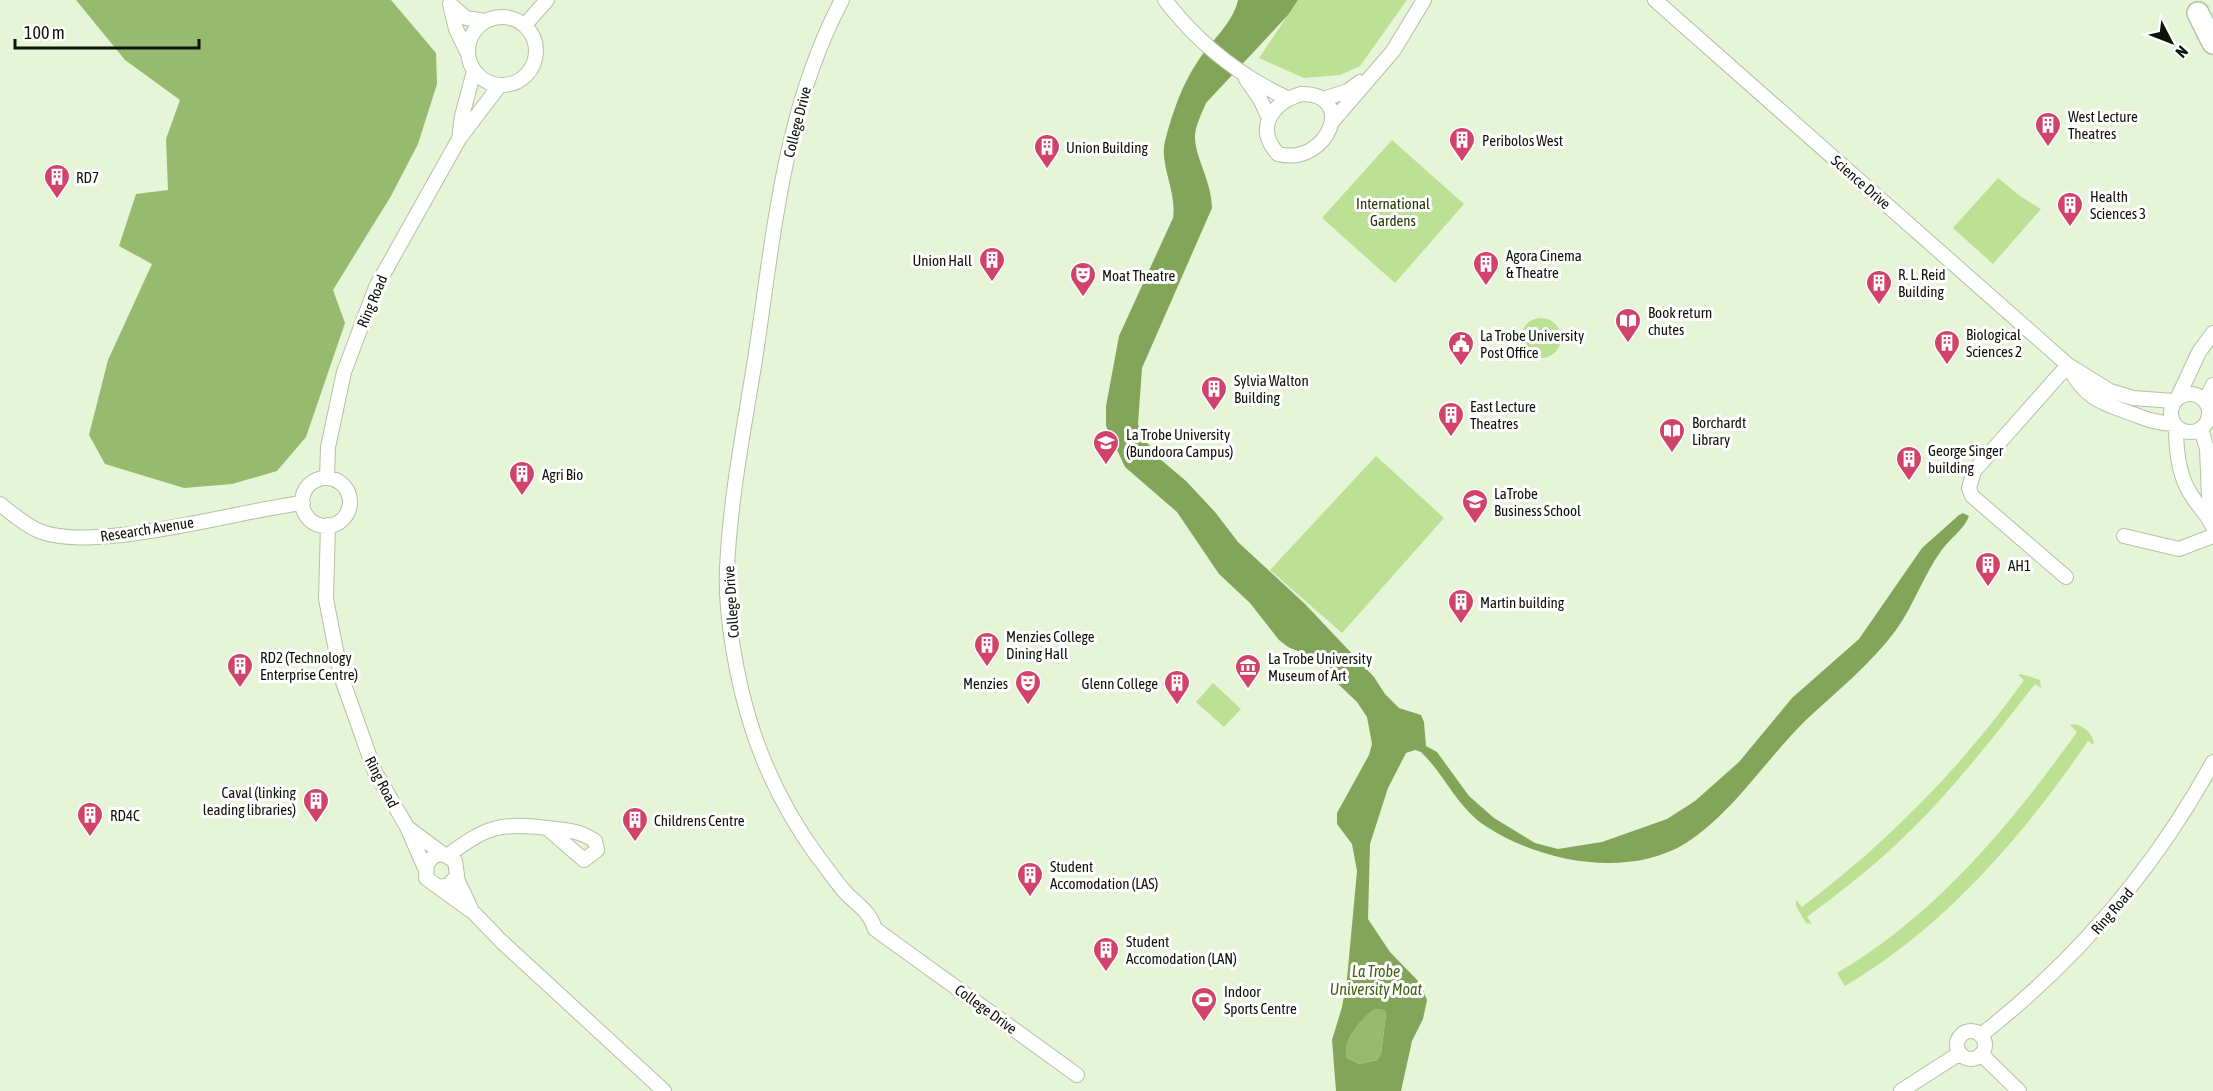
<svg xmlns="http://www.w3.org/2000/svg" width="2213" height="1091" font-family="'Asap Condensed',sans-serif">
	<rect width="100%" height="100%" fill="#e6f5d7"/>
	<path fill="#bce094" d="M 1298,0 L 1407,0 L 1360,66 L 1340,75 L 1304,78 L 1259,58 Z
		M 1392,140 L 1464,204 L 1395,283 L 1322,218 Z
		M 1998,178 L 2020,196 L 2041,209 L 1993,264 L 1953,228 Z
		M1521 338a20 20 0 1 1 40 0a20 20 0 1 1-40 0Z
		M 1376,456 L 1444,518 L 1342,633 L 1270,570 Z
		M 2021,674 L 2040,680 L 2041,688 L 2035,684 C 1995,735 1956,786 1910,831 C 1878,863 1843,890 1807,917 L 1812,924 L 1806,923 L 1796,906 L 1796,900 L 1802,907 C 1886,844 1963,766 2024,680 L 2018,675 Z
		M 1213,683 L 1241,709 L 1224,727 L 1196,702 Z
		M 2070,725 C 2081,722 2094,734 2094,745 L 2088,741 C 2024,835 1944,928 1845,986 L 1837,973 C 1936,915 2011,824 2077,732 Z"/>
	<path fill="#96ba6e" d="M 76,0 L 391,0 L 436,53 L 437,84 L 418,144 L 391,196 L 333,290 L 345,323 L 306,437 L 277,471 L 232,484 L 184,488 L 105,464 L 89,435 L 108,360 L 152,264 L 119,246 L 136,194 L 168,190 L 166,139 L 180,100 L 125,60 Z
		M 1375,1009 L 1384,1010 L 1386,1014 L 1381,1054 L 1377,1060 L 1359,1064 L 1347,1058 C 1341,1041 1362,1018 1375,1009 Z"/>
	<path fill="#83a55a" fill-rule="evenodd" d="M 1238,0 L 1298,0 L 1288,15 L 1206,103 C 1202,113 1196,124 1195,135 C 1194,156 1212,181 1212,208 L 1142,368 L 1138,424 L 1142,436 L 1160,459 L 1186,481 L 1215,512 L 1238,542 L 1305,604 L 1374,677 L 1385,694 L 1399,708 L 1421,715 L 1424,722 L 1426,746 L 1437,752 L 1469,796 L 1494,818 L 1535,843 L 1558,849 L 1602,842 L 1667,819 L 1695,801 L 1739,762 L 1792,698 L 1859,639 L 1922,548 L 1959,515 L 1963,513 L 1969,516 C 1964,530 1949,539 1941,551 C 1923,576 1914,605 1896,630 C 1871,664 1837,691 1806,720 C 1766,759 1733,813 1686,843 C 1628,879 1541,862 1487,827 C 1457,808 1446,776 1421,752 L 1415,750 L 1406,753 L 1388,788 L 1370,844 L 1368,919 L 1390,952 L 1420,983 L 1427,1000 L 1423,1019 L 1412,1041 L 1401,1091 L 1336,1091 L 1332,1040 L 1342,1007 L 1347,979 L 1357,871 L 1352,844 L 1337,824 L 1337,813 L 1369,755 L 1372,744 L 1367,717 L 1357,702 L 1336,682 L 1322,661 L 1288,647 L 1279,640 L 1250,603 L 1219,574 L 1177,512 L 1125,467 L 1106,426 L 1106,406 L 1119,336 L 1173,218 C 1177,192 1159,164 1165,141 C 1172,114 1182,84 1198,61 C 1211,41 1233,23 1238,0 ZM 1375,1009 L 1384,1010 L 1386,1014 L 1381,1054 L 1377,1060 L 1359,1064 L 1347,1058 C 1341,1041 1362,1018 1375,1009 Z"/>
	<g fill="none" stroke-linecap="round" stroke-linejoin="round">
		<defs>
			<path id="street" d="M 842,0 C 784,109 774,233 756,353 C 745,424 730,497 727,569 C 725,615 737,681 751,725 C 766,773 788,816 818,857 C 827,868 835,881 845,892 C 858,906 869,910 875,929 L 1077,1075
				M 1165,0 C 1197,42 1240,76 1287,98
				M 1655,0 L 2068,365 L 2110,391 L 2133,398 L 2174,401
				M 450,4 L 456,29 L 467,52
				M 450,4 L 466,18 L 485,21
				M468 51a34 34 0 1 1 68 0a34 34 0 1 1-68 0Z
				M 525,25 L 547,0
				M 1246,79 L 1260,99 L 1269,118
				M 1301,94 C 1358,93 1328,167 1278,154 C 1254,128 1272,103 1301,94 Z
				M 1323,99 L 1348,91 L 1360,82
				M 1332,122 L 1393,51 L 1424,0
				M 459,139 L 462,116 L 474,71
				M 2069,367 C 2085,399 2102,403 2133,414 C 2148,420 2158,423 2174,424
				M2171 413a19 19 0 1 1 38 0a19 19 0 1 1-38 0Z
				M 2178,397 L 2199,352 L 2213,333
				M 2205,401 L 2213,385
				M 2176,427 C 2176,449 2179,478 2192,496 C 2199,508 2209,515 2213,528
				M 2201,429 L 2207,449 L 2210,519
				M 327,478 L 328,447 L 344,372 L 376,287 L 459,139 L 500,85
				M302 502a24 24 0 1 1 48 0a24 24 0 1 1-48 0Z
				M 0,504 C 11,513 24,524 37,530 C 91,555 239,510 303,503
				M 328,525 L 326,599 L 341,676 L 375,772 L 407,827 L 425,868
				M 2124,536 L 2179,549 L 2213,536
				M 2066,577 L 1972,496 L 1969,488 L 1974,471 L 2068,365
				M 408,828 L 443,854
				M 447,856 C 486,827 499,822 547,828 C 565,830 579,830 595,841 L 597,850 L 584,860 L 547,828
				M 456,877 L 472,911 L 501,941 L 664,1091
				M 439,887 L 449,885 L 457,875 L 455,861 L 443,854 L 434,856 L 427,863 L 426,878 L 470,910
				M1957 1045a14 14 0 1 1 28 0a14 14 0 1 1-28 0Z
				M 1981,1035 C 2078,959 2154,870 2213,762
				M 1981,1054 L 2019,1091
				M 1901,1091 L 1960,1053"/>
			<path id="primary" d="M 2198,13 L 2213,43"/>
		</defs>
		<use href="#street" stroke="#b3c2a5" stroke-width="16"/>
		<use href="#primary" stroke="#b3c2a5" stroke-width="24"/>
		<use href="#street" stroke="#fff" stroke-width="14"/>
		<use href="#primary" stroke="#fff" stroke-width="21"/>
	</g>
	<defs>
		<symbol id="building-pin" viewBox="-11 -11 22 30"><path d="M0 17L-7.5 6A9.5 9.5 0 1 1 7.5 6Z" fill="#d2436c" stroke="#fff"/><path d="M-4-6H4V6H1V3H-1V6H-4ZM-2.5-4.3h1.7v1.8h-1.7ZM.8-4.3h1.7v1.8H.8ZM-2.5-1h1.7V.8h-1.7ZM.8-1h1.7V.8H.8Z" fill="#fff"/></symbol>
		<symbol id="theatre-pin" viewBox="-11 -11 22 30"><path d="M0 17L-7.5 6A9.5 9.5 0 1 1 7.5 6Z" fill="#d2436c" stroke="#fff"/><path d="M-5-5.5Q0-4 5-5.5V0Q5 5 0 6Q-5 5-5 0ZM-3.3-2.5H-1v1.5H-3.3ZM1-2.5H3.3v1.5H1ZM-2.8 1Q0 5.5 2.8 1Z" fill="#fff"/></symbol>
		<symbol id="library-pin" viewBox="-11 -11 22 30"><path d="M0 17L-7.5 6A9.5 9.5 0 1 1 7.5 6Z" fill="#d2436c" stroke="#fff"/><path d="M-6-4Q-3-5.5-.7-3.5V5Q-3 3-6 4ZM6-4Q3-5.5 .7-3.5V5Q3 3 6 4Z" fill="#fff"/></symbol>
		<symbol id="civic-pin" viewBox="-11 -11 22 30"><path d="M0 17L-7.5 6A9.5 9.5 0 1 1 7.5 6Z" fill="#d2436c" stroke="#fff"/><path d="M-.6-6.5H3V-4.5H.6V-3L4-1V1h2V6H-6V1h2V-1L-.6-3ZM-1.2 2.5V6h2.4V2.5Z" fill="#fff"/></symbol>
		<symbol id="university-pin" viewBox="-11 -11 22 30"><path d="M0 17L-7.5 6A9.5 9.5 0 1 1 7.5 6Z" fill="#d2436c" stroke="#fff"/><path d="M0-5L7-2L0 1L-7-2ZM-4 1L0 2.5L4 1V4Q0 6-4 4Z" fill="#fff"/></symbol>
		<symbol id="museum-pin" viewBox="-11 -11 22 30"><path d="M0 17L-7.5 6A9.5 9.5 0 1 1 7.5 6Z" fill="#d2436c" stroke="#fff"/><path d="M0-6L6-3V-2H-6V-3ZM-5-1h2V3h-2ZM-1-1h2V3h-2ZM3-1h2V3H3ZM-6 4H6V6H-6Z" fill="#fff"/></symbol>
		<symbol id="stadium-pin" viewBox="-11 -11 22 30"><path d="M0 17L-7.5 6A9.5 9.5 0 1 1 7.5 6Z" fill="#d2436c" stroke="#fff"/><path d="M0-5a6.5 5 0 1 0 0 10a6.5 5 0 1 0 0-10ZM-3.5-1.8h7v3.6h-7Z" fill="#fff"/></symbol>
	</defs>
	<g fill-rule="evenodd">
		<use href="#building-pin" x="2033" y="110" width="30" height="40"/>
		<use href="#building-pin" x="1447" y="125" width="30" height="40"/>
		<use href="#building-pin" x="1032" y="132" width="30" height="40"/>
		<use href="#building-pin" x="42" y="162" width="30" height="40"/>
		<use href="#building-pin" x="2055" y="190" width="30" height="40"/>
		<use href="#building-pin" x="977" y="245" width="30" height="40"/>
		<use href="#building-pin" x="1471" y="249" width="30" height="40"/>
		<use href="#theatre-pin" x="1068" y="260" width="30" height="40"/>
		<use href="#building-pin" x="1864" y="268" width="30" height="40"/>
		<use href="#library-pin" x="1613" y="306" width="30" height="40"/>
		<use href="#building-pin" x="1932" y="328" width="30" height="40"/>
		<use href="#civic-pin" x="1446" y="329" width="30" height="40"/>
		<use href="#building-pin" x="1199" y="374" width="30" height="40"/>
		<use href="#building-pin" x="1436" y="400" width="30" height="40"/>
		<use href="#library-pin" x="1657" y="416" width="30" height="40"/>
		<use href="#university-pin" x="1091" y="428" width="30" height="40"/>
		<use href="#building-pin" x="1894" y="444" width="30" height="40"/>
		<use href="#building-pin" x="507" y="459" width="30" height="40"/>
		<use href="#university-pin" x="1460" y="487" width="30" height="40"/>
		<use href="#building-pin" x="1973" y="550" width="30" height="40"/>
		<use href="#building-pin" x="1446" y="587" width="30" height="40"/>
		<use href="#building-pin" x="972" y="630" width="30" height="40"/>
		<use href="#building-pin" x="225" y="651" width="30" height="40"/>
		<use href="#museum-pin" x="1233" y="652" width="30" height="40"/>
		<use href="#theatre-pin" x="1013" y="668" width="30" height="40"/>
		<use href="#building-pin" x="1162" y="668" width="30" height="40"/>
		<use href="#building-pin" x="301" y="786" width="30" height="40"/>
		<use href="#building-pin" x="75" y="800" width="30" height="40"/>
		<use href="#building-pin" x="620" y="805" width="30" height="40"/>
		<use href="#building-pin" x="1015" y="860" width="30" height="40"/>
		<use href="#building-pin" x="1091" y="935" width="30" height="40"/>
		<use href="#stadium-pin" x="1189" y="985" width="30" height="40"/>
	</g>
	<g text-anchor="middle" dominant-baseline="central" stroke-width="6" stroke-linejoin="round" paint-order="stroke">
		<g font-size="15" fill="#0e1309" stroke="#fff" text-anchor="start">
			<text x="2068" y="116">West Lecture<tspan x="2068" dy="17">Theatres</tspan></text>
			<text x="1482" y="140">Peribolos West</text>
			<text x="1066" y="147">Union Building</text>
			<text x="76" y="177">RD7</text>
			<text x="2090" y="196">Health<tspan x="2090" dy="17">Sciences 3</tspan></text>
			<text x="1506" y="255">Agora Cinema<tspan x="1506" dy="17">&amp; Theatre</tspan></text>
			<text x="972" y="260" text-anchor="end">Union Hall</text>
			<text x="1898" y="274">R. L. Reid<tspan x="1898" dy="17">Building</tspan></text>
			<text x="1102" y="275">Moat Theatre</text>
			<text x="1648" y="312">Book return<tspan x="1648" dy="17">chutes</tspan></text>
			<text x="1966" y="334">Biological<tspan x="1966" dy="17">Sciences 2</tspan></text>
			<text x="1480" y="335">La Trobe University<tspan x="1480" dy="17">Post Office</tspan></text>
			<text x="1234" y="380">Sylvia Walton<tspan x="1234" dy="17">Building</tspan></text>
			<text x="1470" y="406">East Lecture<tspan x="1470" dy="17">Theatres</tspan></text>
			<text x="1692" y="422">Borchardt<tspan x="1692" dy="17">Library</tspan></text>
			<text x="1126" y="434">La Trobe University<tspan x="1126" dy="17">(Bundoora Campus)</tspan></text>
			<text x="1928" y="450">George Singer<tspan x="1928" dy="17">building</tspan></text>
			<text x="542" y="474">Agri Bio</text>
			<text x="1494" y="493">LaTrobe<tspan x="1494" dy="17">Business School</tspan></text>
			<text x="2008" y="565">AH1</text>
			<text x="1480" y="602">Martin building</text>
			<text x="1006" y="636">Menzies College<tspan x="1006" dy="17">Dining Hall</tspan></text>
			<text x="260" y="657">RD2 (Technology<tspan x="260" dy="17">Enterprise Centre)</tspan></text>
			<text x="1268" y="658">La Trobe University<tspan x="1268" dy="17">Museum of Art</tspan></text>
			<text x="1008" y="683" text-anchor="end">Menzies</text>
			<text x="1158" y="683" text-anchor="end">Glenn College</text>
			<text x="296" y="792" text-anchor="end">Caval (linking<tspan x="296" dy="17">leading libraries)</tspan></text>
			<text x="110" y="815">RD4C</text>
			<text x="654" y="820">Childrens Centre</text>
			<text x="1050" y="866">Student<tspan x="1050" dy="17">Accomodation (LAS)</tspan></text>
			<text x="1126" y="941">Student<tspan x="1126" dy="17">Accomodation (LAN)</tspan></text>
			<text x="1224" y="991">Indoor<tspan x="1224" dy="17">Sports Centre</tspan></text>
		</g>
		<g font-size="15" fill="#0e1309" stroke="#fff">
			<text transform="translate(797 122) rotate(-76)">College Drive</text>
			<text transform="translate(1861 182) rotate(41)">Science Drive</text>
			<text transform="translate(372 301) rotate(-67)">Ring Road</text>
			<text transform="translate(147 529) rotate(-9)">Research Avenue</text>
			<text transform="translate(731 602) rotate(-94)">College Drive</text>
			<text transform="translate(382 782) rotate(63)">Ring Road</text>
			<text transform="translate(2112 911) rotate(-49)">Ring Road</text>
			<text transform="translate(986 1009) rotate(36)">College Drive</text>
		</g>
		<g font-size="15" fill="#243900" stroke="#fff">
			<text x="1393" y="203">International<tspan x="1393" dy="17">Gardens</tspan></text>
		</g>
		<g font-size="16" font-style="italic" fill="#42610f" stroke="#fff">
			<text x="1376" y="971">La Trobe<tspan x="1376" dy="18">University Moat</tspan></text>
		</g>
	</g>
	<g transform="translate(2171 42) rotate(132)" stroke="#ffffff" stroke-width="4.5" paint-order="stroke">
	<path d="M0-4.5L10 22L0 15L-10 22Z" fill="#0e1309"/>
	<text y="-9" font-size="16" font-weight="bold" text-anchor="middle" fill="#0e1309">N</text>
	</g>
	<path d="M15 39v9h184v-9" fill="none" stroke="#0e1309" stroke-width="3"/>
	<text x="24" y="39" font-size="18" fill="#0e1309" stroke="#ffffff" stroke-width="4.5" paint-order="stroke">100 m</text>
</svg>
